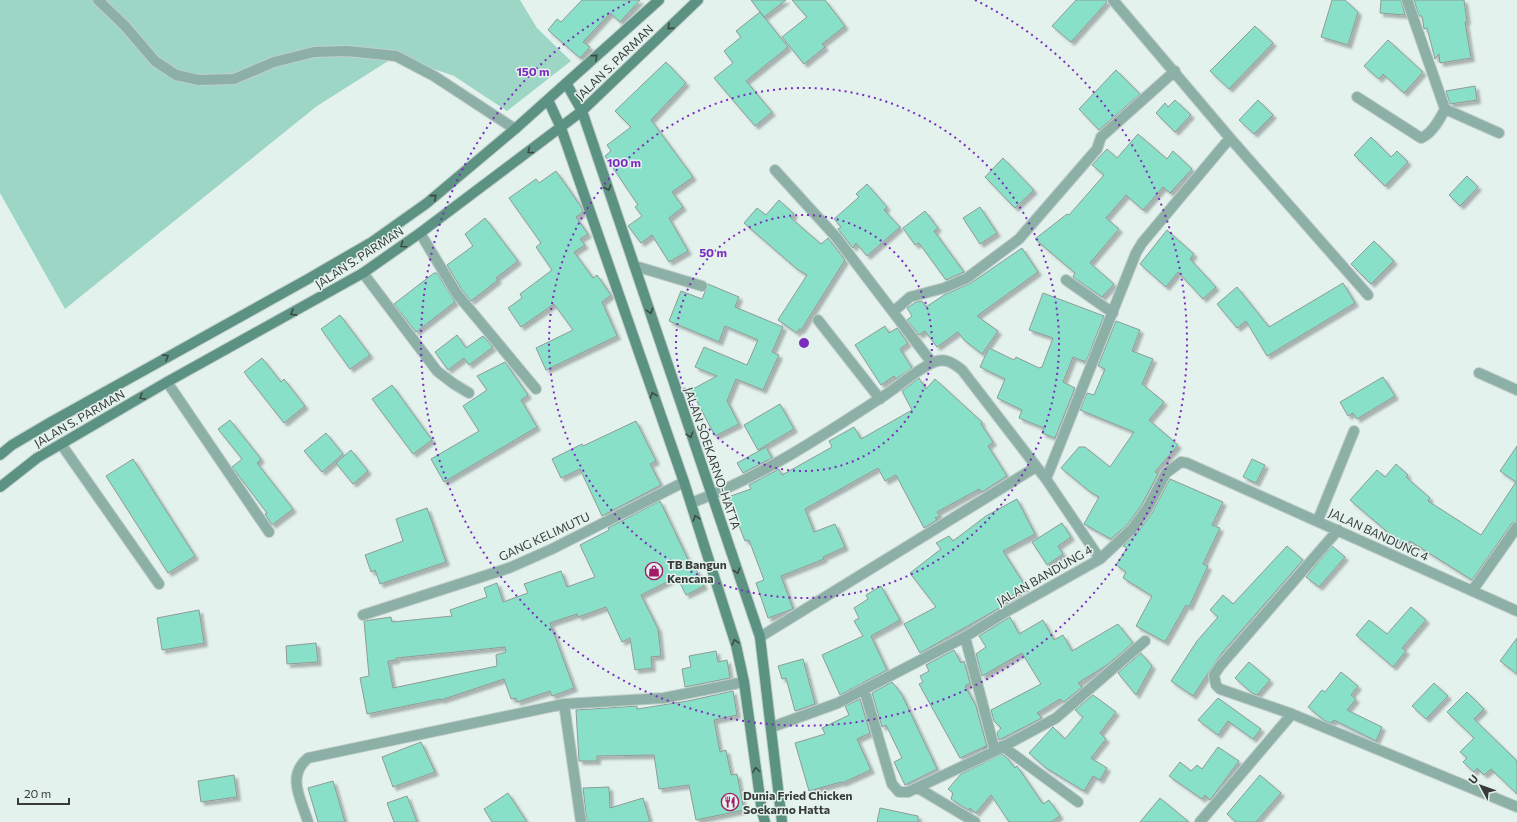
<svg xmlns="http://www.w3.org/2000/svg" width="1517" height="822" font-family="Commissioner,sans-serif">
	<defs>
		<filter id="shadow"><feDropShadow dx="3.5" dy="3.5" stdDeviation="1" flood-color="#0004"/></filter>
	</defs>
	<rect width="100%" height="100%" fill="#e4f2ee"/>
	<path fill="#9dd6c5" d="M 0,0 L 520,0 L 537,28 L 571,61 L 507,111 L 454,76 L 396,56 L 317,106 L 65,309 L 0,193 Z"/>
	<path fill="#89e0c8" stroke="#8e9b96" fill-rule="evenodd" filter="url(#shadow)" d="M 582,0 L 640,0 L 620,22 L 610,13 L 583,42 L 590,47 L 580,58 L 548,30 L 557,19 L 561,22 Z
		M 751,0 L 786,0 L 764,17 Z
		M 792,0 L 825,0 L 845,26 L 822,44 L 825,47 L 804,64 L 782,37 L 807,17 Z
		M 1076,0 L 1107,0 L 1107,2 L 1071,42 L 1052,26 Z
		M 1332,0 L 1345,0 L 1358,12 L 1348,45 L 1321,37 Z
		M 1381,0 L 1401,0 L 1405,15 L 1380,13 Z
		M 1414,0 L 1464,0 L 1467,21 L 1465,22 L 1471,58 L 1440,63 L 1439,54 L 1435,59 L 1427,28 L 1424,29 L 1422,16 L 1419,16 Z
		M 760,12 L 788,47 L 746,81 L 772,112 L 755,126 L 714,78 L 733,63 L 724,51 L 741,37 L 736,31 Z
		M 1255,26 L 1273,43 L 1229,89 L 1210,71 Z
		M 1388,40 L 1423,72 L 1404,93 L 1383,74 L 1379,79 L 1364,66 Z
		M 666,62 L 686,83 L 651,120 L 693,177 L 672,192 L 683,207 L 669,218 L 688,251 L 669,262 L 652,235 L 641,243 L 628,226 L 642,216 L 635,207 L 638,205 L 605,156 L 611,151 L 607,145 L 631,127 L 615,111 Z
		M 1116,70 L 1140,94 L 1099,130 L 1079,109 Z
		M 1475,86 L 1477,100 L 1450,104 L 1446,91 Z
		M 1175,100 L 1191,115 L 1175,132 L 1156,113 L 1165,103 L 1168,107 Z
		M 1258,100 L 1273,115 L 1254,134 L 1239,120 Z
		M 1138,134 L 1167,159 L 1173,151 L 1192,169 L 1170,193 L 1163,187 L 1143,210 L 1126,195 L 1106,218 L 1119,229 L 1090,263 L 1114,284 L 1102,297 L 1073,277 L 1075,273 L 1035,239 L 1067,214 L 1069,215 L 1104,175 L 1092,165 L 1107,149 L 1117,158 Z
		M 1371,137 L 1391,157 L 1397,151 L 1408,162 L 1385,186 L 1354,155 Z
		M 1003,158 L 1034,190 L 1015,208 L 985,177 Z
		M 556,171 L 582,208 L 583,212 L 576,217 L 588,234 L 580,239 L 585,245 L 574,252 L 593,278 L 597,275 L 611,295 L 602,302 L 617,336 L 546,370 L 536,348 L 573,330 L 554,304 L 521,327 L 508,308 L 522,298 L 520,294 L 552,270 L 536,247 L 541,243 L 509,198 L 536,179 L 539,183 Z
		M 1467,176 L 1478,187 L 1460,206 L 1449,195 Z
		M 867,184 L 887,207 L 884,210 L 900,227 L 867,256 L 856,243 L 853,248 L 838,229 L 841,227 L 834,219 L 859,197 L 856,194 Z
		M 779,200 L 794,214 L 791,218 L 821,244 L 828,238 L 845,260 L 801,330 L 799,329 L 797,333 L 778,320 L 807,275 L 797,269 L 744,223 L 757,208 L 766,215 Z
		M 980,207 L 997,233 L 980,244 L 963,218 Z
		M 925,211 L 938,228 L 934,231 L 964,272 L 946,280 L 919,243 L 915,245 L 903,228 Z
		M 485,218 L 518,261 L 496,278 L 498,280 L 471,301 L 462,290 L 447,265 L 473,246 L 465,234 Z
		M 1167,230 L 1194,254 L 1190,259 L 1216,287 L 1203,299 L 1178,272 L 1166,287 L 1140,264 Z
		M 1374,241 L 1394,261 L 1371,284 L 1351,264 Z
		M 1022,248 L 1038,272 L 977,316 L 998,331 L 982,354 L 964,340 L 958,332 L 937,347 L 925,331 L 919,335 L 907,320 L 912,316 L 907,308 L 916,302 L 922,301 L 926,307 L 944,295 L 971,283 Z
		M 434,273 L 437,273 L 455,302 L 416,332 L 394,304 Z
		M 1343,283 L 1355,303 L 1267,356 L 1246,321 L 1237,328 L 1217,304 L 1237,287 L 1269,327 Z
		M 708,284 L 739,297 L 735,307 L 783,327 L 772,352 L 779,355 L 763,390 L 736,379 L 727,401 L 739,424 L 715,436 L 691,390 L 717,376 L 695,367 L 704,347 L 747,365 L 758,340 L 725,326 L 719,342 L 669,321 L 681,291 L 702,299 Z
		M 1043,293 L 1104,316 L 1086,362 L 1073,357 L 1063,382 L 1075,388 L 1055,438 L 1042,433 L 1044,428 L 1019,418 L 1022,410 L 997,398 L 1005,379 L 980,367 L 989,348 L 1014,360 L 1016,357 L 1039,368 L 1042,367 L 1053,338 L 1029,330 Z
		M 340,315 L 370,355 L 350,369 L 321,329 Z
		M 1116,321 L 1140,330 L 1132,351 L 1153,359 L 1142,384 L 1164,402 L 1149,420 L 1178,445 L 1155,472 L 1158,474 L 1141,506 L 1127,525 L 1111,539 L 1084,524 L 1099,497 L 1089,491 L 1061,468 L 1079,447 L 1085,447 L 1110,467 L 1134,432 L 1080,410 L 1087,393 L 1094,395 L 1105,369 L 1098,366 Z
		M 885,326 L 889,333 L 897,328 L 908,343 L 900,349 L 912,368 L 896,379 L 894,376 L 881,385 L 855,345 Z
		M 457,335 L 466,348 L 483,336 L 493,347 L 469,365 L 464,358 L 448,370 L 435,352 Z
		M 262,358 L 281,382 L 284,379 L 305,406 L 284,423 L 244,372 Z
		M 505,362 L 528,395 L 521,400 L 537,427 L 444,482 L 431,459 L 479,431 L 463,406 L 487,390 L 477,376 Z
		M 1383,377 L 1395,396 L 1357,419 L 1353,413 L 1348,416 L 1340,402 Z
		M 919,378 L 926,389 L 935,379 L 982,422 L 981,424 L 993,442 L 988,446 L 1007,476 L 982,492 L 979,489 L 937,512 L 940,516 L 935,518 L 937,520 L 924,528 L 896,475 L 885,481 L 878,468 L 805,509 L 814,532 L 835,524 L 845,547 L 823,557 L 824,559 L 781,576 L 793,609 L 768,618 L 756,583 L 764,580 L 749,540 L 745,541 L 728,497 L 751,489 L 749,485 L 779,469 L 782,475 L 832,447 L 829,441 L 854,427 L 861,439 L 912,410 L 902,391 Z
		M 392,385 L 432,440 L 413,454 L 372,399 Z
		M 780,404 L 794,429 L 758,450 L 744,425 Z
		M 230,420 L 261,459 L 257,463 L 293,509 L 272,525 L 265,514 L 267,513 L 232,467 L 242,459 L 218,429 Z
		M 636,421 L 656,461 L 650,464 L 661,485 L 602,516 L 580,469 L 561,478 L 552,459 L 582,444 L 583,446 Z
		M 326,433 L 343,454 L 322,472 L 304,451 Z
		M 1517,446 L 1517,521 L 1512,523 L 1472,580 L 1410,541 L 1405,547 L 1350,500 L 1377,470 L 1385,477 L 1396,464 L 1408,475 L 1406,477 L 1430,498 L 1428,501 L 1481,535 L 1516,482 L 1500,471 Z
		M 766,447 L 772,458 L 743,473 L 737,463 Z
		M 351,450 L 368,471 L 353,484 L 336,463 Z
		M 133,459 L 195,556 L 168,573 L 106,476 Z
		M 1252,459 L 1265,465 L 1256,483 L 1243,477 Z
		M 1170,479 L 1223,502 L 1212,525 L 1220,528 L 1203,564 L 1208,566 L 1189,607 L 1186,605 L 1165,642 L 1136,626 L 1152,596 L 1123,578 L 1126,572 L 1116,565 L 1127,548 L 1123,546 L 1137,533 L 1152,513 Z
		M 1017,499 L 1035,534 L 1003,551 L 1026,587 L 1001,603 L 1003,606 L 920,653 L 904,624 L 936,607 L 910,573 L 941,549 L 936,543 L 949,536 L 953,541 L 986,516 Z
		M 660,501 L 693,570 L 696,569 L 704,586 L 686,595 L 677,577 L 641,595 L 658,629 L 661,656 L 651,657 L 652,668 L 635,670 L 630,638 L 622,642 L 606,607 L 578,617 L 577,614 L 550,623 L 574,688 L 552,696 L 550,691 L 517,702 L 516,698 L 511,699 L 504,679 L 441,700 L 440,699 L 367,714 L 360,678 L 369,676 L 364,621 L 391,617 L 392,622 L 452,616 L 450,610 L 487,597 L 484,588 L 497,583 L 503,602 L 528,593 L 524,584 L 561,571 L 567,587 L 595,577 L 580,545 L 609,530 L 608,528 ZM 505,647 L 506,652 L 496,655 L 497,666 L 393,688 L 388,661 L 396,660 L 396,658 Z
		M 427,508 L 446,562 L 380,584 L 375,570 L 371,572 L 365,555 L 403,541 L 396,519 Z
		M 1062,523 L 1071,537 L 1058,546 L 1063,554 L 1047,565 L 1032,542 Z
		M 1287,546 L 1303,560 L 1221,654 L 1193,696 L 1171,681 L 1197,641 L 1218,617 L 1210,610 L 1223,595 L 1233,604 Z
		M 1332,546 L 1345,557 L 1319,587 L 1306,577 Z
		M 881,586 L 900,620 L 871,636 L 887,670 L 840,695 L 822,655 L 863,636 L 854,621 L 859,618 L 854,608 L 868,599 L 866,595 Z
		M 1411,607 L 1426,620 L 1402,648 L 1406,651 L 1393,667 L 1356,635 L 1369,620 L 1387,634 Z
		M 199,610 L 204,643 L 162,650 L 157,618 Z
		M 1010,617 L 1019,634 L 1043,620 L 1054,640 L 1063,635 L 1072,651 L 1118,624 L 1133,643 L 1107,665 L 1078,683 L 1082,687 L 1064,702 L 1060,699 L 1037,713 L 1042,718 L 999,740 L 997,733 L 1001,728 L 994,721 L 991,710 L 1041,684 L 1022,653 L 982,676 L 976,654 L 986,647 L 979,636 Z
		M 1517,638 L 1517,674 L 1500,661 Z
		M 316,643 L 318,662 L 287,664 L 286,646 Z
		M 954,650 L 961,663 L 964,661 L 970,683 L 965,686 L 976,706 L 987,747 L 982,750 L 986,746 L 960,758 L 919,684 L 923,682 L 920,676 L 929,671 L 926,665 Z
		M 716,651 L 718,662 L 727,660 L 730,678 L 685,687 L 682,669 L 691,667 L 689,656 Z
		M 1141,653 L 1152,666 L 1136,695 L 1118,673 Z
		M 803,659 L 815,704 L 795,711 L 786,678 L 782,679 L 778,666 Z
		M 1249,662 L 1270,680 L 1257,695 L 1252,693 L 1235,678 Z
		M 1341,672 L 1358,686 L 1351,695 L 1356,699 L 1347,710 L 1382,727 L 1376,741 L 1334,720 L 1331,723 L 1325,721 L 1308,707 L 1322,690 L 1325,692 Z
		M 892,682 L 901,693 L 937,769 L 905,785 L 894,762 L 902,758 L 886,725 L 882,727 L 872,693 Z
		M 1434,683 L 1448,696 L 1426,719 L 1412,706 Z
		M 733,691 L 737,715 L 714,720 L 720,752 L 726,750 L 731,775 L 737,774 L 744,810 L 696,820 L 689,785 L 659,789 L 654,755 L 597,756 L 597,761 L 579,761 L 576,710 L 637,706 L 637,709 L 688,701 Z
		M 1467,692 L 1484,709 L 1474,719 L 1517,761 L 1517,794 L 1491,769 L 1484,775 L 1477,768 L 1474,772 L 1463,762 L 1467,758 L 1460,752 L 1474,738 L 1447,712 Z
		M 1093,695 L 1116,712 L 1100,733 L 1106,739 L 1091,758 L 1107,768 L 1100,780 L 1093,776 L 1084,791 L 1046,768 L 1029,753 L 1053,727 L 1065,739 L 1083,717 L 1075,710 Z
		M 1218,698 L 1261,729 L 1253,739 L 1228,721 L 1218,735 L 1198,720 Z
		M 860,699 L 870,733 L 857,739 L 871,770 L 842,783 L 841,782 L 809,791 L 795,743 L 825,734 L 822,728 L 849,715 L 845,706 Z
		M 421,742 L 435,772 L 393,787 L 382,757 Z
		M 1218,747 L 1239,761 L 1210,800 L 1205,795 L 1202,799 L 1169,776 L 1180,762 L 1191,771 L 1197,765 L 1202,769 Z
		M 1002,754 L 1009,760 L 1015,768 L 1017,766 L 1043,804 L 1049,800 L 1060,816 L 1051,822 L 1009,822 L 991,795 L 976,813 L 970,808 L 968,810 L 951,799 L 953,793 L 948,789 L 961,774 Z
		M 234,775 L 237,797 L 201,802 L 198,781 Z
		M 1260,775 L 1281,793 L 1256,822 L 1236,822 L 1227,814 Z
		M 333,781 L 345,822 L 318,822 L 308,788 Z
		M 609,787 L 610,808 L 643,798 L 650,822 L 587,822 L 583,788 Z
		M 508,793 L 527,822 L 492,822 L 484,809 Z
		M 407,796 L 417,822 L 394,822 L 387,803 Z
		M 1160,798 L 1189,822 L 1140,822 Z
		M 880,808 L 918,816 L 918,822 L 877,822 Z"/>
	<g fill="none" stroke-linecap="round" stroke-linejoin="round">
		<defs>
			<path id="minor" d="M 98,0 L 125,26 L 155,61 L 176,75 L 199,80 L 234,79 L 274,62 L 314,52 L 347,51 L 396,56 L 434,76 L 515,129
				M 1357,97 L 1421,138 C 1432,134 1440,119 1445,109 L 1407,0
				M 1445,109 L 1499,133
				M 1230,138 L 1368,295
				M 775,170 L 836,237 L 932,363
				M 420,233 L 457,294 L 536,389
				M 635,266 L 702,286
				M 363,273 L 437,371 L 454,384 L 469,393
				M 1066,280 L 1113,313
				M 893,312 L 910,297 L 944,288 L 967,278 L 1019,239 L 1097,149 L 1101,137 L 1175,71
				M 818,320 L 880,399
				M 1479,373 L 1517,390
				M 167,382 L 269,532
				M 61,444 L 159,584
				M 1046,479 L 1136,253 L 1142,243 L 1230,138 L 1113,0
				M 691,503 C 759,478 819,438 879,399 C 897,388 913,372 932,363 C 944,357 952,362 962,370 L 1046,479 L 1100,559
				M 1318,520 L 1354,431
				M 1338,530 L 1220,666 L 1214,675 L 1216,685 L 1220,689 L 1292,714 L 1517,807
				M 1472,591 L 1517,527
				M 363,615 L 509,568 L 552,549 L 684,482
				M 760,637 L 1036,467
				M 965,637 L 995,751
				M 864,689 L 892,784 L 899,792 L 908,792 L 995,751 L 1056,718 L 1145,641
				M 564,704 L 581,822
				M 772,727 L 838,703 L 965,637 L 1004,613 L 1100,559 L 1132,529 L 1147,509 L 1166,473 L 1181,462 L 1187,463 L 1517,611
				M 1002,746 L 1078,802
				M 918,788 L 975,822
				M 308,822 C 301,799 286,776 308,758 L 564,704 L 664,698 L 744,682
				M 1200,822 L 1292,714"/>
			<path id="secondary" d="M 566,83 L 582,111 L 760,637 L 782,822
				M 548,100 L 561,128 L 684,482 L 736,645 L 744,682 L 762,812 L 765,822
				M 0,455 L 12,445 L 51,422 L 308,279 L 372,242 L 427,203 L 515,129 L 659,0
				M 0,487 L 37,458 L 167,382 L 363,273 L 420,233 L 582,111 L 698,0"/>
		</defs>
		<use href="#minor" stroke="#c1ceca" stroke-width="12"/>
		<use href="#secondary" stroke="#c1ceca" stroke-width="12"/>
		<use href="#minor" stroke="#8db0a6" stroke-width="10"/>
		<use href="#secondary" stroke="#5c9282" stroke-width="10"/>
	</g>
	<defs><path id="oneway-chevron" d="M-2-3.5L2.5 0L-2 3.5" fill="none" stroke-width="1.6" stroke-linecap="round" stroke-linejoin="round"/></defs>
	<g stroke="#3d4945">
		<use href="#oneway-chevron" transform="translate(670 27) rotate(136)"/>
		<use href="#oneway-chevron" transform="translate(595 57) rotate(-42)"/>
		<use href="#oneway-chevron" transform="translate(530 151) rotate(143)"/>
		<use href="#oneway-chevron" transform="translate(608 188) rotate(71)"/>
		<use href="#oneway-chevron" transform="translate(434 197) rotate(-40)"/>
		<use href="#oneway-chevron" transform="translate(403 245) rotate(145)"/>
		<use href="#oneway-chevron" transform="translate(650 311) rotate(72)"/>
		<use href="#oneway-chevron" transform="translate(293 313) rotate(151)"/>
		<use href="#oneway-chevron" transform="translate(166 357) rotate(-29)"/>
		<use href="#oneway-chevron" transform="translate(653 395) rotate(-109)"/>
		<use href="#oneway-chevron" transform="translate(142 397) rotate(150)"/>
		<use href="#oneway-chevron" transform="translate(690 435) rotate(72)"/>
		<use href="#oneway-chevron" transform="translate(696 518) rotate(-108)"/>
		<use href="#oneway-chevron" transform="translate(737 571) rotate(71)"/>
		<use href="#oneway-chevron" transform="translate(735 642) rotate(-106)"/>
		<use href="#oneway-chevron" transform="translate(756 770) rotate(-98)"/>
	</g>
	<g fill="none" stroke="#7b2cbf" stroke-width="2" stroke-dasharray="2 4">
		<circle cx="804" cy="343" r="128"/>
		<circle cx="804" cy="343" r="255"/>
		<path d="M975 0A383 383 0 1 1 633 0"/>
	</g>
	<defs>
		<symbol id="shop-ring" viewBox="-11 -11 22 22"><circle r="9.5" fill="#e4f2ee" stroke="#a31b64" stroke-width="1.5"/><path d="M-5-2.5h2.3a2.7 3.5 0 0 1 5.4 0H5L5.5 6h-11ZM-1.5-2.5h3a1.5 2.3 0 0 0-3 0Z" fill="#a31b64"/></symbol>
		<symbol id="restaurant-ring" viewBox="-11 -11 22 22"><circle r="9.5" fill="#e4f2ee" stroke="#a31b64" stroke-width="1.5"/><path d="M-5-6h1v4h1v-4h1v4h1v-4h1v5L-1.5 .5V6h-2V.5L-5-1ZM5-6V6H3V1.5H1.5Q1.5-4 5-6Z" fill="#a31b64"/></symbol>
	</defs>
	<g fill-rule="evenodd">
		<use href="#shop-ring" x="644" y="561" width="20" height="20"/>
		<use href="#restaurant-ring" x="720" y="792" width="20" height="20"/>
	</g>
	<g text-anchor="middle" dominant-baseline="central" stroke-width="3" stroke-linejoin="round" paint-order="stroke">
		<g font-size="12" fill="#373c3a" stroke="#e4f2ee">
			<text transform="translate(614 62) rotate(-44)">JALAN S. PARMAN</text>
			<text transform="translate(359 257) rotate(-33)">JALAN S. PARMAN</text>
			<text transform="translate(79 418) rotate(-30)">JALAN S. PARMAN</text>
			<text transform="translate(713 458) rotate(71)">JALAN SOEKARNO-HATTA</text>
			<text transform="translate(1379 534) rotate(25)">JALAN BANDUNG 4</text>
			<text transform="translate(544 536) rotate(-25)">GANG KELIMUTU</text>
			<text transform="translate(1044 575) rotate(-30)">JALAN BANDUNG 4</text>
		</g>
		<g font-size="12" font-weight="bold" fill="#373c3a" stroke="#e4f2ee" text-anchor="start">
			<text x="667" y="564">TB Bangun<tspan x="667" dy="14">Kencana</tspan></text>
			<text x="743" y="795">Dunia Fried Chicken<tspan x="743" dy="14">Soekarno Hatta</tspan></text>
		</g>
	</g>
	<circle cx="804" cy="343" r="6" fill="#7b2cbf" stroke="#e4f2ee" stroke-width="2"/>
	<g font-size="12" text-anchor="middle" font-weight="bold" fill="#7b2cbf" stroke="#e4f2ee" stroke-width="3" stroke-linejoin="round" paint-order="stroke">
		<text x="533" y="76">150 m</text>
		<text x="624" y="167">100 m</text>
		<text x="713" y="257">50 m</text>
	</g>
	<g transform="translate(1481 786) rotate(311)" stroke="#e4f2ee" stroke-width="3" paint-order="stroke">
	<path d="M0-3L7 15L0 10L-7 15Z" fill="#373c3a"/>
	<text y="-6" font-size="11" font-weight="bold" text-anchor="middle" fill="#373c3a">U</text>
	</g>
	<path d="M18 798v6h51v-6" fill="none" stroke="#373c3a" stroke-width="2"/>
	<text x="24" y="798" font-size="12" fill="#373c3a" stroke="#e4f2ee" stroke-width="3" paint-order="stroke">20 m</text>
</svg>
